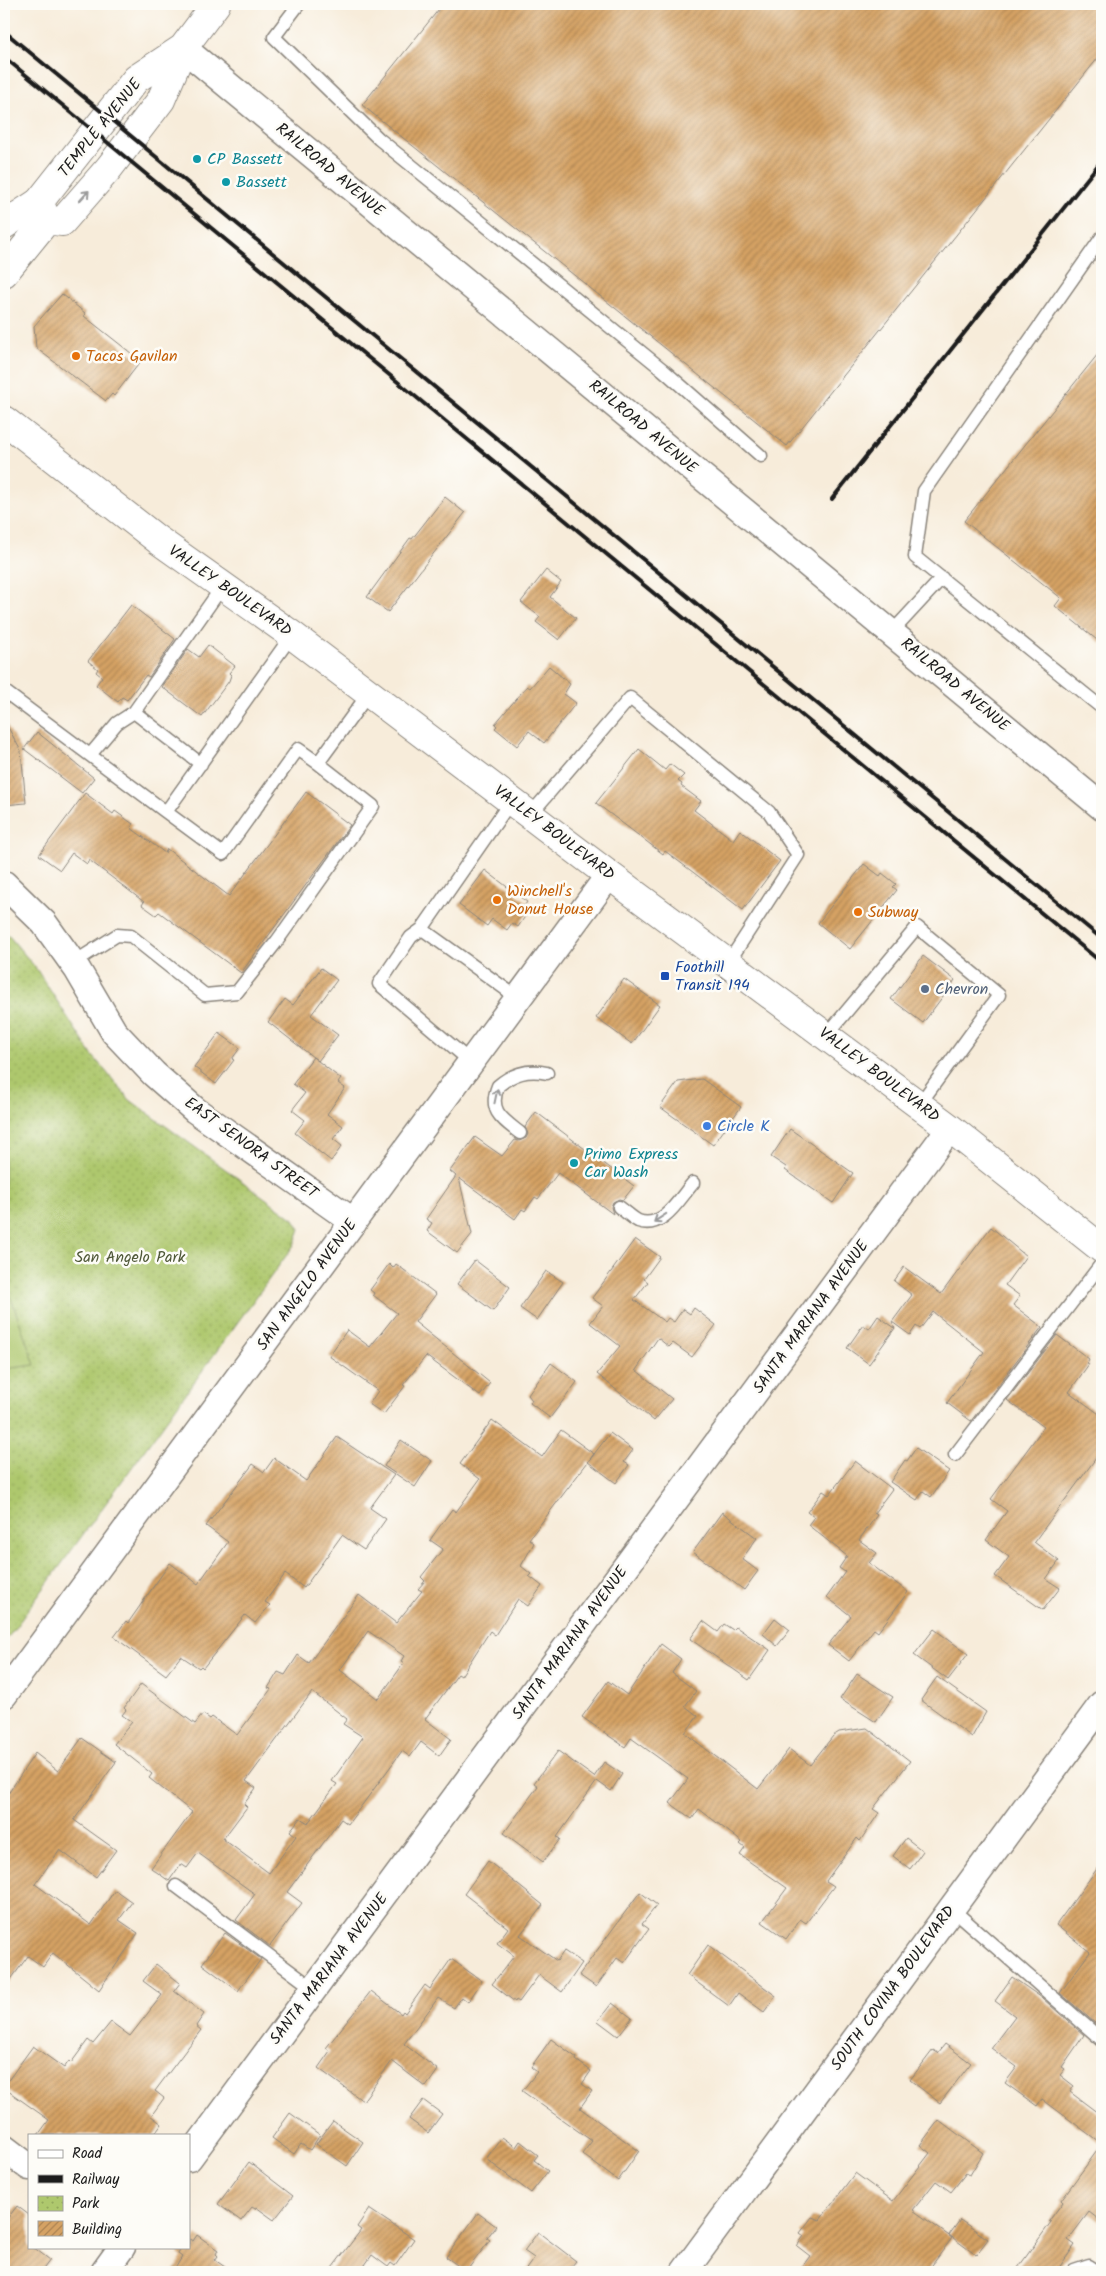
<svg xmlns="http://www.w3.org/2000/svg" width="1106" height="2276" font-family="Kalam,sans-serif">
	<defs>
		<pattern id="park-dots" width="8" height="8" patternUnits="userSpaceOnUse" patternTransform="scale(1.25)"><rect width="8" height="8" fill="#aec86d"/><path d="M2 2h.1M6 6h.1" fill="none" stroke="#95ab5e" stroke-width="1.8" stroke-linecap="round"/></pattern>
		<pattern id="building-hatch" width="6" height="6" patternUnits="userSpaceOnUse" patternTransform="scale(1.25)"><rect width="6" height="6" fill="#d5a264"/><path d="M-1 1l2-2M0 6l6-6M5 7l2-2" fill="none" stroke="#ac8352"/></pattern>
	</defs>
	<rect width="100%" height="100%" fill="#fdfcf7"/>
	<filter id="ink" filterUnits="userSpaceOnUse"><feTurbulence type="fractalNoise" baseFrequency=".02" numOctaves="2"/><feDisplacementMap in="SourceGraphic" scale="10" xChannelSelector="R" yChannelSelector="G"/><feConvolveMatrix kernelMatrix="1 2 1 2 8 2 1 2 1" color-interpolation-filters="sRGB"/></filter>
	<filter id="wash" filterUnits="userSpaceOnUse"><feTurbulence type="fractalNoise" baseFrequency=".0096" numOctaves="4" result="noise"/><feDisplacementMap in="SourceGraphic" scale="20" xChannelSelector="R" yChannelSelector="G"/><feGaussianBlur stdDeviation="1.12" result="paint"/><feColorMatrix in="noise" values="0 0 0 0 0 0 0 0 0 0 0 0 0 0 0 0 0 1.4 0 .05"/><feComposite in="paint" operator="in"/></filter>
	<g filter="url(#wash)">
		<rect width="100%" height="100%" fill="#f7ecda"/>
		<path fill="url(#park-dots)" stroke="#657244" d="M 4,930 L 35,967 L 92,1055 L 130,1100 L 294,1219 L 300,1229 L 294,1245 L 4,1643 Z"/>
		<path fill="#aec86d" stroke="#657244" d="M 4,1286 L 9,1293 L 35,1365 L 4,1369 Z"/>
		<g id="blocks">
			<path fill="url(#building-hatch)" fill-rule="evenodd" d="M 443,4 L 1102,4 L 1102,53 L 787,446 L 362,105 Z
				M 62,294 L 85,313 L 84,316 L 141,361 L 114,396 L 112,394 L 106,401 L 36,348 L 34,326 Z
				M 1102,349 L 1102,644 L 1055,606 L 1061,598 L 964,521 Z
				M 445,497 L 465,513 L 388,612 L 367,597 L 410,538 L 412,539 Z
				M 546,570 L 561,582 L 550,597 L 576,618 L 559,640 L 536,622 L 540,617 L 521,602 Z
				M 131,605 L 175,639 L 149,677 L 146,675 L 127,700 L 122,697 L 118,702 L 96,685 L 102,677 L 96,672 L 98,669 L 88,661 Z
				M 208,645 L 235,666 L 229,673 L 231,675 L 229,681 L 202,717 L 162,687 L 188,649 L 199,657 Z
				M 549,666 L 570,684 L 564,694 L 576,703 L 544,743 L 529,731 L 517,746 L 495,728 L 497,726 L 495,724 L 527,686 L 530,688 Z
				M 4,720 L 21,751 L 26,803 L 4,805 Z
				M 37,732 L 94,778 L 82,793 L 24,749 Z
				M 639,749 L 665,770 L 670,764 L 684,775 L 678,781 L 682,784 L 681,786 L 701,801 L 694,810 L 733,840 L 740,830 L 780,861 L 743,910 L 665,851 L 663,854 L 596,803 Z
				M 306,792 L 350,825 L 241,973 L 159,912 L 156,915 L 142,905 L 144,902 L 89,860 L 87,864 L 72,853 L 60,870 L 39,855 L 85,793 L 113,814 L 115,811 L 133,824 L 131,828 L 165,853 L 167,849 L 229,896 Z
				M 864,864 L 880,876 L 882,873 L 896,884 L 893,887 L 897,890 L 850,949 L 818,923 Z
				M 485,870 L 527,902 L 523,908 L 528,912 L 518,927 L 512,923 L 507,930 L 492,919 L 487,926 L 459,905 Z
				M 923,956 L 955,980 L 923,1023 L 891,999 Z
				M 321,968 L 337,980 L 311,1015 L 338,1035 L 318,1061 L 268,1022 L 285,999 L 293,1005 Z
				M 624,979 L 660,1005 L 632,1044 L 596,1018 Z
				M 219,1033 L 240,1048 L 232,1059 L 234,1060 L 216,1084 L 194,1067 Z
				M 313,1057 L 341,1079 L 338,1083 L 345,1088 L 327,1114 L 343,1126 L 333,1139 L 342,1146 L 331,1161 L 295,1133 L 305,1120 L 292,1110 L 305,1093 L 293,1084 Z
				M 702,1079 L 741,1107 L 713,1145 L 660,1107 L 678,1082 Z
				M 536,1112 L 634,1186 L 623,1200 L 619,1199 L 613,1202 L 611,1207 L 613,1214 L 558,1173 L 538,1199 L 535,1197 L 525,1211 L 522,1209 L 515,1219 L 459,1178 L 472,1234 L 457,1253 L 427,1231 L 432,1223 L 426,1219 L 456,1176 L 450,1171 L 475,1137 L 502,1156 L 515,1140 L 519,1141 L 526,1138 L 528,1134 L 525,1127 Z
				M 790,1129 L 853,1173 L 833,1203 L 785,1170 L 786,1167 L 771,1157 Z
				M 991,1227 L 1026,1256 L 1005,1285 L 1020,1296 L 1013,1305 L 1042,1327 L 971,1421 L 947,1403 L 984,1352 L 933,1312 L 920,1329 L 916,1326 L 910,1335 L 892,1322 L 912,1295 L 894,1281 L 904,1267 L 941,1294 Z
				M 635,1239 L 660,1257 L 644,1279 L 648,1282 L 634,1300 L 665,1322 L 668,1318 L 674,1322 L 683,1309 L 690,1314 L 694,1308 L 716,1325 L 692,1357 L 673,1343 L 669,1347 L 658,1338 L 636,1370 L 672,1399 L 654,1421 L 597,1374 L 620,1346 L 590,1323 L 603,1306 L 592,1298 Z
				M 475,1260 L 510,1287 L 493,1311 L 457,1284 Z
				M 389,1264 L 393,1268 L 396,1264 L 436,1294 L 415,1322 L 490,1383 L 480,1396 L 426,1356 L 403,1385 L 405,1386 L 384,1414 L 369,1404 L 378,1391 L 329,1356 L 347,1330 L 370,1347 L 397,1313 L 373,1295 L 374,1293 L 370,1290 Z
				M 546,1271 L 563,1282 L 537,1320 L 520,1308 Z
				M 878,1316 L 895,1328 L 869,1364 L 847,1348 L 863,1325 L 869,1329 Z
				M 1057,1335 L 1089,1359 L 1087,1363 L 1089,1364 L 1069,1392 L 1102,1416 L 1102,1450 L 1034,1542 L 1059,1561 L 1046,1579 L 1060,1588 L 1043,1610 L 995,1576 L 1009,1557 L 986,1540 L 1007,1511 L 991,1499 L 1044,1427 L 1007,1400 Z
				M 551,1363 L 577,1382 L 550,1418 L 530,1403 L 532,1400 L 528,1395 Z
				M 492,1420 L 542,1457 L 561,1430 L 594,1454 L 529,1539 L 534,1543 L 521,1566 L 531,1574 L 529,1576 L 542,1586 L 528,1606 L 518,1599 L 495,1635 L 490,1631 L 461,1676 L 458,1674 L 425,1719 L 451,1739 L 439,1756 L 421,1742 L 410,1757 L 402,1751 L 348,1824 L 341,1819 L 287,1892 L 302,1903 L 270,1946 L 236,1920 L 255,1894 L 198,1853 L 187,1868 L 181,1864 L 169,1881 L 151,1868 L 192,1812 L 149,1778 L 152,1774 L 114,1744 L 132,1722 L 122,1715 L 126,1710 L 124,1708 L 141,1684 L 195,1724 L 203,1714 L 210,1719 L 212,1717 L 237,1735 L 271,1689 L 268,1688 L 278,1672 L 285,1675 L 298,1655 L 309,1663 L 359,1595 L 396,1623 L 422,1591 L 418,1589 L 425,1581 L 421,1577 L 443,1549 L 430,1540 L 452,1509 L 456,1512 L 480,1479 L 460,1464 ZM 368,1631 L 404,1656 L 401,1661 L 404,1663 L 378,1699 L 340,1670 ZM 312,1692 L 347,1719 L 343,1724 L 363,1737 L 332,1781 L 337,1784 L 308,1823 L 300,1818 L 290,1831 L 296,1836 L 269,1873 L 223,1839 L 247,1807 L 244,1804 L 256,1788 L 246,1781 Z
				M 610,1433 L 633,1450 L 624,1462 L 629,1465 L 616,1483 L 588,1462 Z
				M 337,1437 L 394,1475 L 370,1508 L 386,1519 L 364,1550 L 342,1535 L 304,1588 L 285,1574 L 265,1602 L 270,1605 L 255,1623 L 245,1615 L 203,1668 L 201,1666 L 199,1668 L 181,1656 L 166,1675 L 114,1637 L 126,1621 L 128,1623 L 170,1563 L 198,1584 L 228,1542 L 206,1526 L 253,1464 L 264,1472 L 274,1458 L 306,1481 Z
				M 401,1440 L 432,1461 L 415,1487 L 384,1466 Z
				M 916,1448 L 949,1471 L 931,1497 L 923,1491 L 917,1500 L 890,1482 L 905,1460 L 907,1461 Z
				M 855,1461 L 892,1489 L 874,1513 L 877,1515 L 859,1540 L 877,1553 L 869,1563 L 908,1592 L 878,1632 L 874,1629 L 849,1661 L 828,1645 L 851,1616 L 827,1597 L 845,1572 L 839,1568 L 847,1556 L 808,1525 L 814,1517 L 807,1512 L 823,1491 L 829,1495 Z
				M 722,1512 L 757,1538 L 742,1559 L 758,1571 L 744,1590 L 693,1552 Z
				M 775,1618 L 790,1630 L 777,1646 L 763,1634 Z
				M 703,1621 L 718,1632 L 724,1624 L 733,1630 L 736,1627 L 770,1650 L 749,1680 L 690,1639 Z
				M 934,1629 L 968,1654 L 948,1680 L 914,1655 Z
				M 661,1644 L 681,1659 L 672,1673 L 696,1691 L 685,1706 L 698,1716 L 685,1733 L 758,1789 L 789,1749 L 810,1765 L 833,1736 L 839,1732 L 867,1728 L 910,1761 L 873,1809 L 879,1813 L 860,1841 L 857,1838 L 826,1881 L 834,1886 L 806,1923 L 800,1919 L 786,1939 L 762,1922 L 787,1888 L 740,1855 L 745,1848 L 740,1844 L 742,1842 L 699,1809 L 692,1819 L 670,1803 L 688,1779 L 631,1738 L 625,1747 L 582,1717 L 608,1681 L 627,1695 Z
				M 857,1674 L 893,1697 L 876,1722 L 840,1699 Z
				M 937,1677 L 986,1712 L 972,1737 L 921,1700 Z
				M 82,1738 L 116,1762 L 74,1820 L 116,1850 L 96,1877 L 60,1850 L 35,1884 L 91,1925 L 115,1890 L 132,1902 L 119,1920 L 138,1933 L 99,1990 L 53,1953 L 43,1967 L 28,1956 L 4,1989 L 4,1800 L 35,1753 L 58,1771 Z
				M 558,1751 L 594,1777 L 604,1762 L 622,1774 L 611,1791 L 597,1781 L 557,1837 L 560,1839 L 543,1862 L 504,1833 L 538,1786 L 534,1783 Z
				M 906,1838 L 923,1851 L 910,1869 L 893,1856 Z
				M 488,1861 L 543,1905 L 520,1935 L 557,1961 L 564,1951 L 582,1963 L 562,1992 L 539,1975 L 519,2002 L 516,2000 L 515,2002 L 492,1984 L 514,1956 L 497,1943 L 508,1928 L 464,1894 Z
				M 1102,1862 L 1102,2029 L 1060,1993 L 1090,1952 L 1056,1925 Z
				M 640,1892 L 657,1905 L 642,1924 L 649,1929 L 624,1963 L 617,1958 L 596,1987 L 579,1975 Z
				M 225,1933 L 261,1959 L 238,1991 L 202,1964 Z
				M 708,1945 L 776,1996 L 764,2012 L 738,1993 L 729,2006 L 687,1975 Z
				M 451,1959 L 482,1981 L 468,2002 L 462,1997 L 454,2008 L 438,1998 L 404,2044 L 438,2070 L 426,2087 L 392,2061 L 363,2101 L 318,2068 L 330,2051 L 326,2048 L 371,1991 L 401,2014 L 403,2011 L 405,2013 L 425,1985 L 430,1989 Z
				M 156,1964 L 180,1983 L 174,1991 L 204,2014 L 196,2026 L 201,2030 L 155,2091 L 164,2098 L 151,2116 L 162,2124 L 154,2135 L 38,2135 L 49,2120 L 4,2088 L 4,2086 L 33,2046 L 64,2068 L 69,2061 L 71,2063 L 88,2040 L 93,2044 L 111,2022 L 130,2036 L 162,1995 L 143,1981 Z
				M 1012,1977 L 1042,1998 L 1084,2035 L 1062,2067 L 1065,2069 L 1060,2075 L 1074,2086 L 1070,2092 L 1102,2116 L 1102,2144 L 1042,2099 L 1037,2106 L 1005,2083 L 1017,2067 L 991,2048 L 1015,2016 L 995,2001 Z
				M 612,2003 L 632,2018 L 618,2036 L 598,2021 Z
				M 551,2039 L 577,2058 L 576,2060 L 591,2071 L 582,2084 L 592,2091 L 580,2108 L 639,2151 L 618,2181 L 582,2154 L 592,2141 L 522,2091 L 537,2072 L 531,2067 Z
				M 945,2044 L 971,2063 L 940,2103 L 910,2080 L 933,2050 L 938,2053 Z
				M 423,2100 L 442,2114 L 428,2133 L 409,2119 Z
				M 290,2113 L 320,2135 L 310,2150 L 301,2144 L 294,2154 L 272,2138 Z
				M 939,2120 L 983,2153 L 970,2175 L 966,2173 L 951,2192 L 936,2181 L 913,2210 L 952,2238 L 927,2272 L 798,2272 L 810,2256 L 797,2246 L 804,2236 L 800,2233 L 812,2217 L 820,2220 L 855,2173 L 893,2201 L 930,2153 L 920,2145 Z
				M 333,2121 L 363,2142 L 347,2166 L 316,2144 Z
				M 502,2137 L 516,2147 L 520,2141 L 538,2155 L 534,2160 L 548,2171 L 531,2193 L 486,2159 Z
				M 1102,2144 L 1102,2222 L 1089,2212 L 1068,2240 L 1075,2245 L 1056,2272 L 1015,2272 L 1051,2222 L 1049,2221 L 1063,2202 L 1061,2200 Z
				M 249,2162 L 293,2196 L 274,2220 L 256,2207 L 255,2209 L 252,2207 L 241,2221 L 218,2204 Z
				M 17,2206 L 29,2215 L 29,2247 L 33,2247 L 50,2260 L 41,2272 L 4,2272 L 4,2223 Z
				M 369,2209 L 414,2239 L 395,2266 L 391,2263 L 388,2267 L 372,2255 L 360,2272 L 329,2272 L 361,2230 L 357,2227 Z
				M 478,2213 L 496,2226 L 487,2238 L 490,2240 L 468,2269 L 466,2268 L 464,2270 L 446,2257 Z
				M 960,2220 L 988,2239 L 976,2255 L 949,2235 Z
				M 538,2232 L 576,2261 L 567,2272 L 524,2272 L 534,2258 L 524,2251 Z
				M 197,2235 L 218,2250 L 216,2254 L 218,2256 L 215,2260 L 232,2272 L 173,2272 L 182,2257 L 178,2254 L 182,2247 L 189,2247 L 189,2239 L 193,2241 Z"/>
		</g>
	</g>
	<g filter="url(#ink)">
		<use href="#blocks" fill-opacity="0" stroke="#8a847b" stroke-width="1"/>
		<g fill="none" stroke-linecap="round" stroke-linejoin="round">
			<defs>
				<path id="service" d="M 299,4 L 274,37 L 379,139 L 662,369 L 761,456
					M 1102,237 L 924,491 L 915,557 L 1102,708
					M 891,633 L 942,578
					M 292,635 L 166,812 L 223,854 L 298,749 L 318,763 L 369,693
					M 4,691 L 166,812
					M 90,755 L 117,723 L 134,712
					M 201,764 L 134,712 L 222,587
					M 530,815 L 630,698 L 769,812 L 798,855 L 728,963
					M 422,929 L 511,801
					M 73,963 L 117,935 L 131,936 L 205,995 L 237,992 L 277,941 L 373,806 L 318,763
					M 826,1036 L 917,927 L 999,995 L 919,1105
					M 471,1062 L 379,984 L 411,937 L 422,929 L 518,998
					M 520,1133 C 502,1119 488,1111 498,1086 C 513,1073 528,1069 547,1073
					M 619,1207 C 625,1211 632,1218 638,1221 C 663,1230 679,1199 693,1183
					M 955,1455 L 1102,1263
					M 176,1886 L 314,1989
					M 952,1909 L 1102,2040
					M 1074,2271 L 1089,2266 L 1098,2272"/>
				<path id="minor" d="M 183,48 L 1102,807
					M 4,884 L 44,923 L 77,969 L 114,1032 L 154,1074 L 195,1110 L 354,1222
					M 4,1695 L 609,875
					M 4,2148 L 29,2167
					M 189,2158 L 950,1128
					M 104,2272 L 122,2247
					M 684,2272 L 1102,1704"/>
				<path id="secondary" d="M 47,220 L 62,222 L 109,168 L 161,100 L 183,48 L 216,4
					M 47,220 L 39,202 L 136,79 L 183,48
					M 4,273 L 47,220"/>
				<path id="primary" d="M 4,420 L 158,540 L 292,635 L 609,875 L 950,1128 L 1102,1249"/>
				<path id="motorway" d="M 4,225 L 39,202"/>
			</defs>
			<use href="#service" stroke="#8a847b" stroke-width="15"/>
			<use href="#minor" stroke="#8a847b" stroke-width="29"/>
			<use href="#secondary" stroke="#8a847b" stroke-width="30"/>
			<use href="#primary" stroke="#8a847b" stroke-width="30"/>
			<use href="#motorway" stroke="#8a847b" stroke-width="30"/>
			<use href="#service" stroke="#fff" stroke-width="12"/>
			<use href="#minor" stroke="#fff" stroke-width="26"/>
			<use href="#secondary" stroke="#fff" stroke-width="28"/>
			<use href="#primary" stroke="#fff" stroke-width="28"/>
			<use href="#motorway" stroke="#fff" stroke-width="28"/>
			<path stroke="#1c1c1c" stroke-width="4" d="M 4,31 L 1102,939
				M 4,57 L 1102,963
				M 832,499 L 1102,160"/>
		</g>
		<defs><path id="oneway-shaft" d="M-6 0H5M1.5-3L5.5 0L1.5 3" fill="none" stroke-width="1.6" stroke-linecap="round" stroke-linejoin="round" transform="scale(1.25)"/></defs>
		<g stroke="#999">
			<use href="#oneway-shaft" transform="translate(84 196) rotate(-48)"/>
			<use href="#oneway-shaft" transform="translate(496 1096) rotate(-78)"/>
			<use href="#oneway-shaft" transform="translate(660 1218) rotate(147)"/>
		</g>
	</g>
	<g fill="#0f9aa8" stroke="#fdfcf7" stroke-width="2">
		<circle cx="197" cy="159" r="5"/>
		<circle cx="226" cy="182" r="5"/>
		<circle cx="574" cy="1163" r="5"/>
	</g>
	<g fill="#e8710a" stroke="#fdfcf7" stroke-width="2">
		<circle cx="76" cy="356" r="5"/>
		<circle cx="497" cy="900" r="5"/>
		<circle cx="858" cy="912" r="5"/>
	</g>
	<rect fill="#1a4fb4" stroke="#fdfcf7" stroke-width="2" x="660" y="971" width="10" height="10" rx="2.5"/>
	<circle fill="#5c6f8a" stroke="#fdfcf7" stroke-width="2" cx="925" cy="989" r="5"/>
	<circle fill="#3f7fe0" stroke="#fdfcf7" stroke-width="2" cx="707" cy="1126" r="5"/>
	<g text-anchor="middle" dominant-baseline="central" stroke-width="5" stroke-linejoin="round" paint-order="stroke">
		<g font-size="16" fill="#1c1c1c" stroke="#fdfcf7">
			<text transform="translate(100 128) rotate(-51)">TEMPLE AVENUE</text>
			<text transform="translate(330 170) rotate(40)">RAILROAD AVENUE</text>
			<text transform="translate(643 427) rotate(40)">RAILROAD AVENUE</text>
			<text transform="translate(230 591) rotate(35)">VALLEY BOULEVARD</text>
			<text transform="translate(955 685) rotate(40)">RAILROAD AVENUE</text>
			<text transform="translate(554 833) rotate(37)">VALLEY BOULEVARD</text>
			<text transform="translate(879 1075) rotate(37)">VALLEY BOULEVARD</text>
			<text transform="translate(251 1148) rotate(36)">EAST SENORA STREET</text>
			<text transform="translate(307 1285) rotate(-54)">SAN ANGELO AVENUE</text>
			<text transform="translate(811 1317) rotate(-54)">SANTA MARIANA AVENUE</text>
			<text transform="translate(570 1643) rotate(-54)">SANTA MARIANA AVENUE</text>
			<text transform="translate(329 1969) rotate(-53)">SANTA MARIANA AVENUE</text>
			<text transform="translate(893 1988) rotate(-54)">SOUTH COVINA BOULEVARD</text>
		</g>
		<g font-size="16" fill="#0d838f" stroke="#fdfcf7" text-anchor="start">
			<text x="207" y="159">CP Bassett</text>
			<text x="236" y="182">Bassett</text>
			<text x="584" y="1154">Primo Express<tspan x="584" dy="18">Car Wash</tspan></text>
		</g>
		<g font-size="16" fill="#c56008" stroke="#fdfcf7" text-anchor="start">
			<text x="86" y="356">Tacos Gavilan</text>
			<text x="507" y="891">Winchell's<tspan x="507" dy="18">Donut House</tspan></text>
			<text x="868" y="912">Subway</text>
		</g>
		<g font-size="16" fill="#164399" stroke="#fdfcf7" text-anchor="start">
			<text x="675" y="967">Foothill<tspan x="675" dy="18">Transit 194</tspan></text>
		</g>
		<g font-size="16" fill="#4e5e75" stroke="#fdfcf7" text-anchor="start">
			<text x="935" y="989">Chevron</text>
		</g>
		<g font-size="16" fill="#366cbe" stroke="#fdfcf7" text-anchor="start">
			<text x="717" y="1126">Circle K</text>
		</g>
		<g font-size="16" fill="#4f5838" stroke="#fdfcf7">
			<text x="130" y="1257">San Angelo Park</text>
		</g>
	</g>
	<rect width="1106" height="2276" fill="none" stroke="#fdfcf7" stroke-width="20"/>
	<rect x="28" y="2134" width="162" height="115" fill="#fdfcf7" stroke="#a3a29f"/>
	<rect x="38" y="2150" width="25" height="8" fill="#ffffff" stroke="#a3a29f"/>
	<text x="72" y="2158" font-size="15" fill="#1c1c1c">Road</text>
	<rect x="38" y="2175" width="25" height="8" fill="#1c1c1c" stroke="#a3a29f"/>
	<text x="72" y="2184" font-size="15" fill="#1c1c1c">Railway</text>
	<rect x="38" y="2196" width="25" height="15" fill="url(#park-dots)" stroke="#a3a29f"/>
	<text x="72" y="2208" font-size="15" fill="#1c1c1c">Park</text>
	<rect x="38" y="2221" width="25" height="15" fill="url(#building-hatch)" stroke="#a3a29f"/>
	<text x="72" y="2234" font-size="15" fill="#1c1c1c">Building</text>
</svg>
